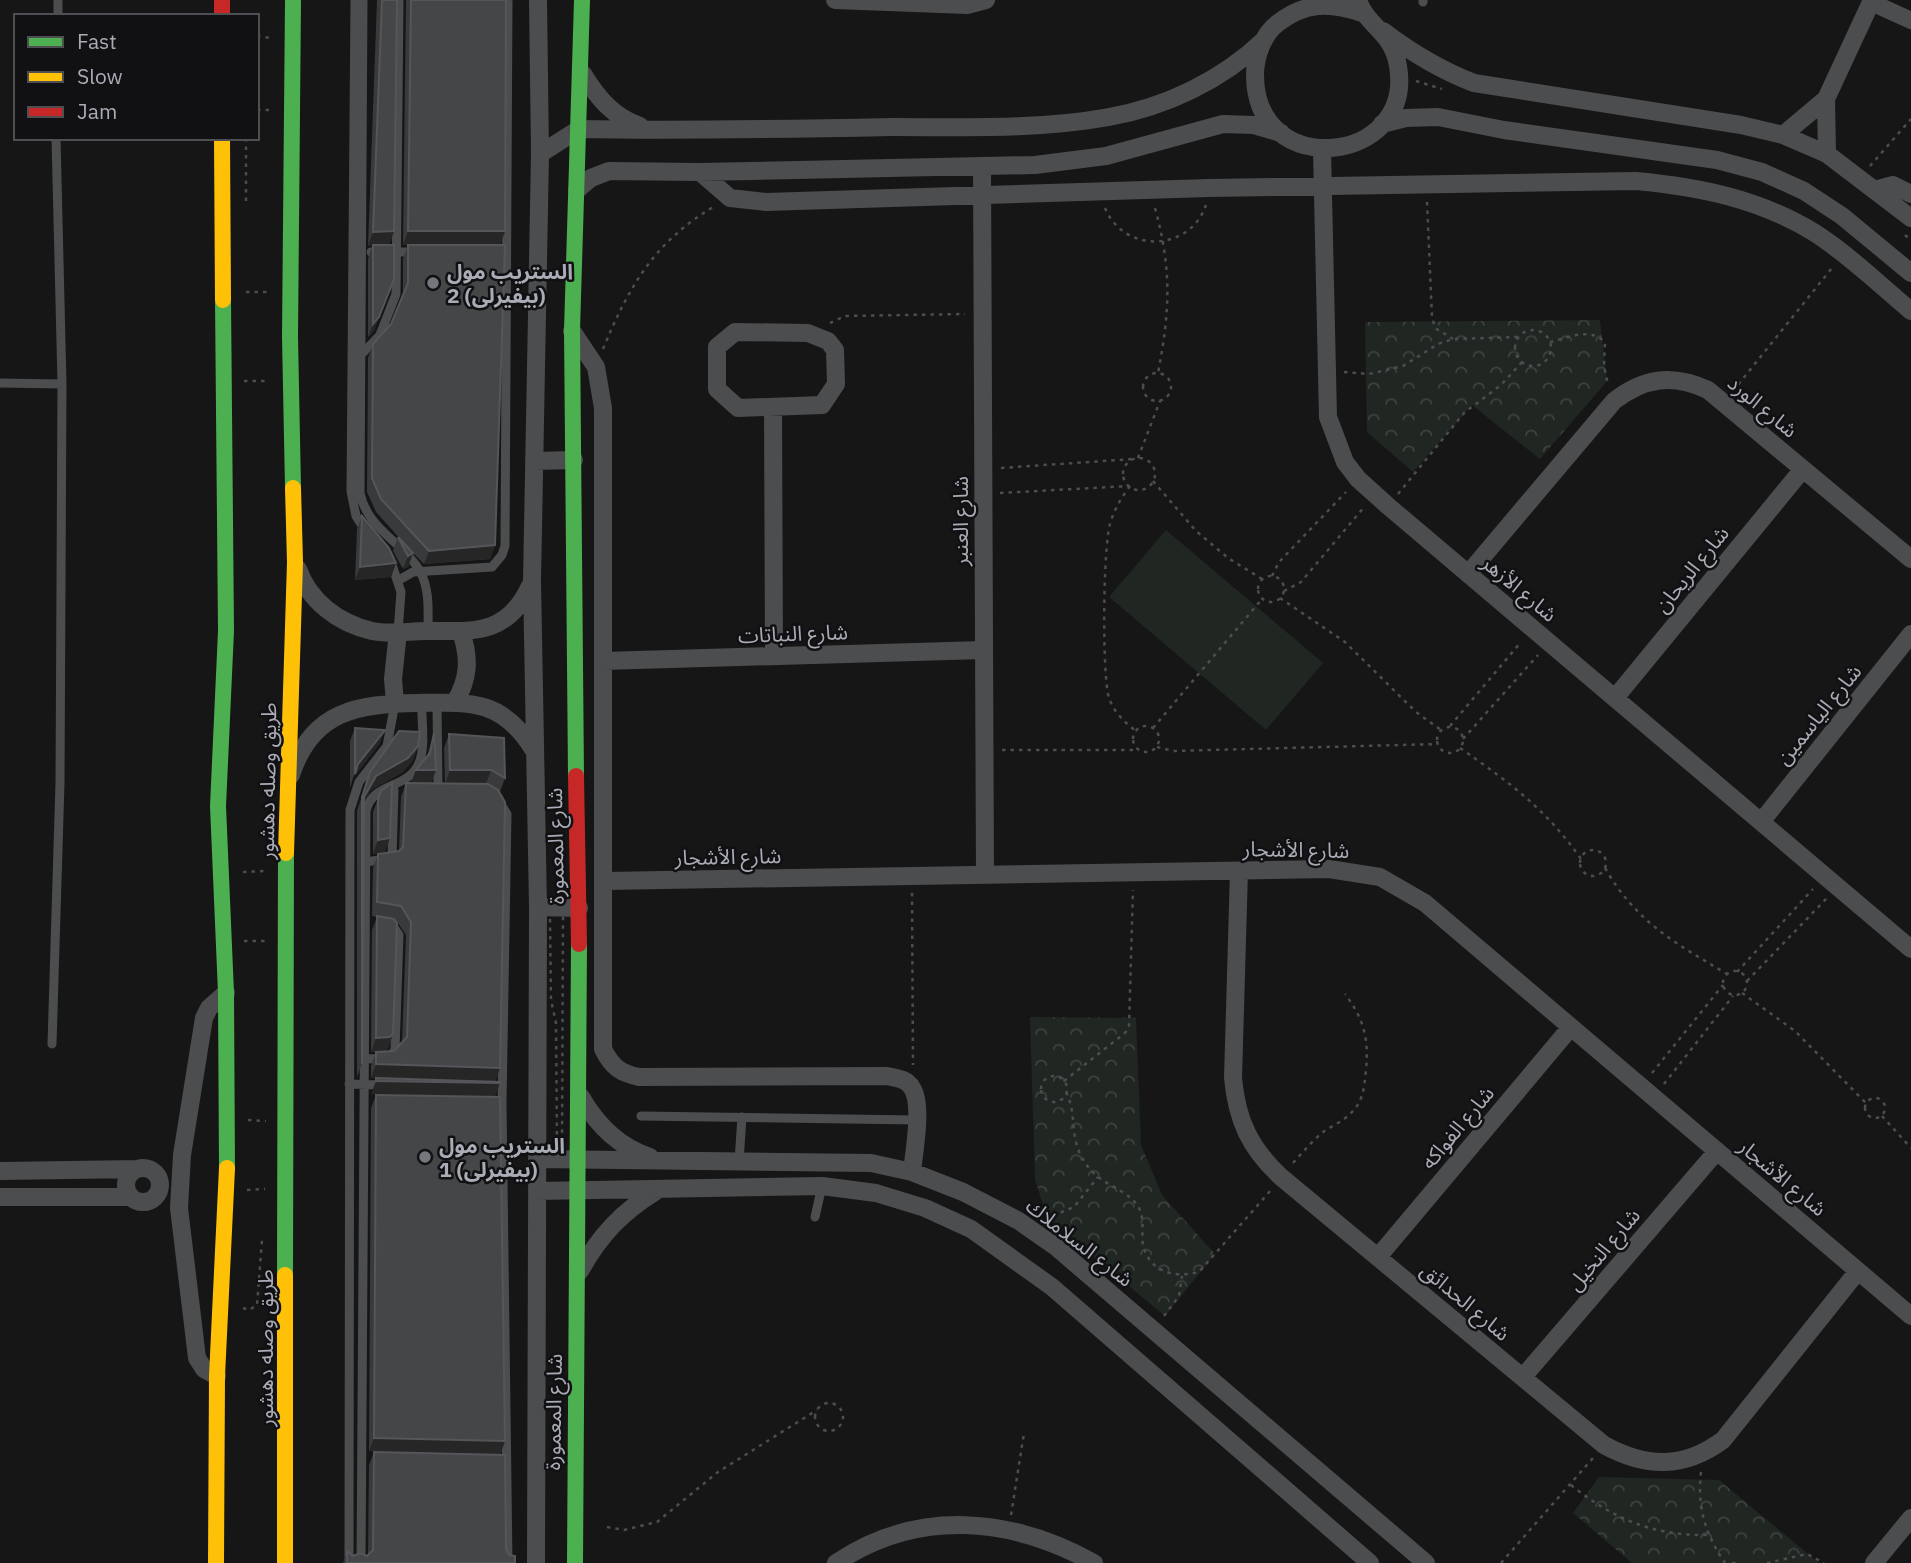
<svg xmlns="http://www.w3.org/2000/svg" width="1911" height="1563" font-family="'IBM Plex Sans','Noto Sans Arabic',sans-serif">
	<defs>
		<pattern id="forest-crowns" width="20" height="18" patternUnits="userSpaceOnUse" patternTransform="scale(1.75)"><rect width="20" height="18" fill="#202622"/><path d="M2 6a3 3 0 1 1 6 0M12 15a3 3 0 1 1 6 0" fill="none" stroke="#3e4340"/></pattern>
	</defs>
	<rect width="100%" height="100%" fill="#161616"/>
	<path fill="#202622" d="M 1166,530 L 1323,663 L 1266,730 L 1109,597 Z"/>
	<path fill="url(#forest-crowns)" d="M 1600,320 L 1607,381 L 1540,459 L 1472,405 L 1413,472 L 1367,432 L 1365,322 Z
		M 1030,1017 L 1136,1018 L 1141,1145 L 1162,1195 L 1215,1254 L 1165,1316 L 1047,1218 L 1035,1179 Z
		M 1599,1477 L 1719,1480 L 1819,1563 L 1632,1563 L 1573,1513 Z"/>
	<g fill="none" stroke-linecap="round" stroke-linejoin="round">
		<path stroke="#4d4d51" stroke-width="2.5" stroke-dasharray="3.5 5" stroke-linecap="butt" d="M 257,36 L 271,38
			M 1416,81 L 1442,89
			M 257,110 L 271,110
			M 1870,166 L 1911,119
			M 246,201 L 246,138
			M 1427,202 L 1432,317 L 1435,328 L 1453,339
			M 1105,208 C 1124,254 1190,252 1206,205
			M 1155,208 C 1172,270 1170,311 1158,373
			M 1905,235 L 1911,240
			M 246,292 L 270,292
			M 830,323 L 845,316 L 965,314
			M1515 348a18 18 0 1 1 36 0a18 18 0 1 1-36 0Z
			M 1550,342 C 1568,338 1592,326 1605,343 L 1604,366 L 1608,385
			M 603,349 C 629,286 655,241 715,206
			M 1344,372 L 1369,374 L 1403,366 L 1438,344 L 1453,339 L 1518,337
			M1143 387a14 14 0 1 1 28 0a14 14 0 1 1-28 0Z
			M 244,381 L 269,381
			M 1733,391 L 1832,268
			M 1138,458 L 1160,401
			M1123 474a16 16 0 1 1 32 0a16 16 0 1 1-32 0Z
			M 1001,468 L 1133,459
			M 1153,481 L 1196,531 L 1228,558 L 1262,579
			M 1130,486 C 1121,498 1114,510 1110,524 C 1103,548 1102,676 1109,698 C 1114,712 1124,722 1136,731
			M 1000,493 L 1130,486
			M 1398,494 L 1464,413 L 1501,385 L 1522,362
			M1258 589a13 13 0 1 1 26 0a13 13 0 1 1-26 0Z
			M 1272,576 L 1279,562 L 1346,492
			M 1284,591 L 1301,582 L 1365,506
			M 1280,598 L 1345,642 L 1416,712 L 1441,730
			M1133 739a13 13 0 1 1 26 0a13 13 0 1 1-26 0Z
			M 1450,726 L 1521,642
			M1437 740a13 13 0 1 1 26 0a13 13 0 1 1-26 0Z
			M 1153,728 L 1262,599
			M 1463,739 L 1538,655
			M 1157,747 L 1173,751 L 1438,744
			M 1460,748 C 1509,782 1546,809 1581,859
			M 1002,750 L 1138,750
			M1580 863a13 13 0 1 1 26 0a13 13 0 1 1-26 0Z
			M 1605,868 C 1636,922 1675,943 1727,974
			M 243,872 L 264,871
			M 912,893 L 913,1065
			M 557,912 L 563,915 L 562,1148 L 557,1142 L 556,1023 L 551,1000 L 550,919 Z
			M 244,941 L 265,941
			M1723 983a12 12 0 1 1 24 0a12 12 0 1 1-24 0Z
			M 1737,972 L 1813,889
			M 1747,981 L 1827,898
			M 1742,993 L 1795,1031 L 1866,1103
			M 1652,1073 L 1723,985
			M1041 1089a13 13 0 1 1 26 0a13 13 0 1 1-26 0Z
			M 1064,1081 L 1125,1033 L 1129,1026 L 1133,890
			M 1664,1084 L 1733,996
			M 1066,1092 C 1079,1117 1066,1139 1089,1168 C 1103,1186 1128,1189 1139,1208 C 1145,1220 1141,1233 1143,1245 C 1150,1273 1175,1278 1199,1272 L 1271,1190
			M1865 1108a10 10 0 1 1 20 0a10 10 0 1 1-20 0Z
			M 1882,1116 L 1911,1148
			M 248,1120 L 266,1121
			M 1293,1163 C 1303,1152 1312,1141 1323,1132 C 1332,1126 1343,1121 1350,1114 C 1364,1101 1364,1087 1366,1070 C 1369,1039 1364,1019 1345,994
			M 247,1190 L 265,1189
			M 1045,1219 L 1074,1207 L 1098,1177
			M 243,1308 L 249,1310 L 257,1305 L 262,1240
			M 1164,1316 L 1179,1296 L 1182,1276
			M815 1417a14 14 0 1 1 28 0a14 14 0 1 1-28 0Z
			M 1701,1472 C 1697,1507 1705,1534 1725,1563
			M 1571,1485 C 1613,1519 1654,1536 1708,1535
			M 1011,1515 L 1024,1433
			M 607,1527 L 624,1530 L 657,1522 L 718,1472 L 817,1410
			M 1501,1563 L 1593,1458
			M 1732,1563 L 1738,1563
			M 1767,1563 L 1807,1554 L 1824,1563"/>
		<path stroke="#4c4d4f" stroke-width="9" d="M 355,0 L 351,491 L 356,516 L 365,530
			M 363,0 L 360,493 C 367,529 403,542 420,571 C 430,590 428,610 428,631
			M 1423,0 L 1423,2
			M 1876,0 L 1911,16
			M 1869,6 L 1911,25
			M 58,16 L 58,0
			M 359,357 L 380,335 L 396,294 L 399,0
			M 0,383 L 62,384
			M 390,559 L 401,592 L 398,632
			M 399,580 L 413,572 L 492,567 L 502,555 L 505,546 L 508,0
			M 437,703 L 438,791
			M 499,801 L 507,814 L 502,1104 L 508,1563
			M 366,862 L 392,858 L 394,790
			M 52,1044 L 60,783 L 62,384 L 56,138
			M 366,1059 L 389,1058 L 395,1050 L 399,935 L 393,926 L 387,925
			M 349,1084 L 385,1085
			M 641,1116 L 916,1120
			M 739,1161 L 742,1117
			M 815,1217 L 822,1186
			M 349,1563 L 350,810 L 359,782 L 387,746 L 395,703
			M 361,1563 L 366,811 C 373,781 408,790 419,763 C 426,746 421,720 422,703"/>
		<path stroke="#4c4d4f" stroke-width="18" d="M 835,0 L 967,5 L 986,0
			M 1358,0 C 1367,27 1393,32 1398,66 C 1415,165 1255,182 1255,75 C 1255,57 1263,34 1278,23 C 1305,2 1330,2 1362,13
			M 1383,31 C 1412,53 1440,70 1474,83 L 1741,125 L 1783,135 L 1827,154 L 1911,218
			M 583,74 C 597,97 613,117 640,126
			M 1826,99 L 1827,154
			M 1382,124 L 1406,118 L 1438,117 L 1504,130 L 1717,160 L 1762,172 L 1804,191 L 1842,216 L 1911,273
			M 1783,135 L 1826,99 L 1872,0
			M 1322,150 L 1328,417 L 1345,462 L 1358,479 L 1388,506 L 1911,949
			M 540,154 L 579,129 C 683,131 788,129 892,127 C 964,127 1038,130 1109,117 C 1166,107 1222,80 1264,40
			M 982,166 L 985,875
			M 700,172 L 730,198 L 766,202 L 1209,188 L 1636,181 C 1700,187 1760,199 1815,233 C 1849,255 1880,285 1911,311
			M 577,190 L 591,178 L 609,171 L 700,172 L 1035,165 L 1106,156 L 1223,124 L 1254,125 L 1281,133
			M 1875,190 L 1893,185 L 1911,194
			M 572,331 L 596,367 L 603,408 L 603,1049 C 612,1067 620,1073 639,1077 L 887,1076 C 897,1078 907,1079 912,1088 C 923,1104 914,1152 912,1172
			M 735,332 L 808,333 L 828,341 L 835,350 L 836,384 L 822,405 L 738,408 L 717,389 L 717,347 Z
			M 773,407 L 774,656
			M 534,461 L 574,460
			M 298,569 C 309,601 338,623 372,631 C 389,635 409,631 426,631 C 473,631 507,636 530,586
			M 1468,574 L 1614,401 C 1645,377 1673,374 1708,390 L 1911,559
			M 603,661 L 983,650
			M 1615,698 L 1803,469
			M 455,702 C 469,679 470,658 461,632
			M 395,703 L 393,679 L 398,632
			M 291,775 C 312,710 358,704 418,703 C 470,702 502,699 533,749
			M 1761,822 L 1911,634
			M 1239,871 L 1233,1078 C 1237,1121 1250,1148 1281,1177 L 1604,1445 C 1646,1468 1684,1469 1723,1440 L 1858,1271
			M 605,881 L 1329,869 L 1380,877 L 1425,903 L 1911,1316
			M 538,907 L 579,908
			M 581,1097 C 597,1125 619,1147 650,1157
			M 538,1159 L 871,1163 L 912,1172 L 963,1192 L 1019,1221 L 1056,1247 L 1426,1563
			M126 1185a17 17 0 1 1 34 0a17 17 0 1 1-34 0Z
			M 0,1171 L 138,1169
			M 537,1191 L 822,1186 L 876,1193 L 925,1208 L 971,1229 L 1052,1287 L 1370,1563
			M 0,1197 L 131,1197
			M 1378,1257 L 1571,1027
			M 580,1271 C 600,1235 622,1212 656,1191
			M 217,1376 L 204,1369 L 197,1358 L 179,1208 L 182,1155 L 204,1018 L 209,1008 L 226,993
			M 1523,1377 L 1717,1151
			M 536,1563 L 538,907 L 532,581 L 540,154 L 538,0
			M 836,1563 C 918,1508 1011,1517 1094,1563
			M 1874,1563 L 1911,1518"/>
		<path stroke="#4caf50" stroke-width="16" d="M 293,0 L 290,337 L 293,488
			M 223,300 L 226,631 L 218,806 L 226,993 L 227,1168
			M 576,776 L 572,330 L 582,0
			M 285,1275 L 286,853
			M 575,1563 L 579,944"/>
		<path stroke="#ffc107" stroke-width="16" d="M 222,138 L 223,300
			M 286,853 L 295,562 L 293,488
			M 216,1563 L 217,1376 L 227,1168
			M 285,1563 L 285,1275"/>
		<path stroke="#c62828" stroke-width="16" d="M 222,0 L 222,16
			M 576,776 L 579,944"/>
		<path stroke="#4c4d4f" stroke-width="9" d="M 371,252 L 417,252"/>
	</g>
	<path fill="#383a3b" d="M 377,0 L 397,0 L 394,231 L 389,245 L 374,331 L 368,337 L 368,258 L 373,245 L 368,246 Z
		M 406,0 L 506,0 L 505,231 L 500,245 L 403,245 Z
		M 408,245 L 495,545 L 490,559 L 424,564 L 413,553 L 408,567 L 403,569 L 393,551 L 398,537 L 412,552 L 376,512 L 367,492 L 368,358 L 373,344 L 391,324 L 403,296 L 403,259 Z
		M 362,516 L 396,563 L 391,577 L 355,580 L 357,529 Z
		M 355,728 L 380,743 L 353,778 L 350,788 L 350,741 Z
		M 434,733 L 436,770 L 431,783 L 411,783 L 416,770 L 427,756 Z
		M 449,734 L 505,778 L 500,792 L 498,791 L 500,1068 L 495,1082 L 371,1078 L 371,1066 L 376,1052 L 394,1051 L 402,1042 L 406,935 L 396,920 L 394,920 L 393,1034 L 388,1048 L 385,1051 L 371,1052 L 372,930 L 377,917 L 372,916 L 373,868 L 378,854 L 399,851 L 401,797 L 406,783 L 445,784 L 444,748 Z
		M 418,746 L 413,760 L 403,772 L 371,790 L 364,802 L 362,1064 L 357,1077 L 357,811 L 370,772 Z
		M 381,791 L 385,852 L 373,854 L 373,812 Z
		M 376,1095 L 505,1441 L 500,1455 L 369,1451 L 371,1108 Z
		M 374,1452 L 506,1549 L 515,1563 L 343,1563 L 347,1551 L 353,1556 L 367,1556 L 368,1555 L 369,1465 Z"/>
	<path fill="#262627" d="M 394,231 L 389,245 L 368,246 L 373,232 Z
		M 408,231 L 505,231 L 500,245 L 403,245 Z
		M 394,279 L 374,331 L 368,337 L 373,324 Z
		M 495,545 L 490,559 L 424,564 L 429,551 Z
		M 413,553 L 408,567 L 403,569 L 408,556 Z
		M 396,563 L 391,577 L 355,580 L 360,567 Z
		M 385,730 L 380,743 L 353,778 L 358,764 Z
		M 418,746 L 413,760 L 403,772 L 371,790 L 362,805 L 364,797 L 376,776 Z
		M 416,770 L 436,770 L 431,783 L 411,783 Z
		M 450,770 L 491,770 L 486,784 L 445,784 Z
		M 390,838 L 385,852 L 373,854 L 378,840 Z
		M 393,1034 L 388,1048 L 385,1051 L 371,1052 L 376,1038 Z
		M 376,1064 L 500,1068 L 495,1082 L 371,1078 Z
		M 376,1081 L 500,1083 L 495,1097 L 371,1094 Z
		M 374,1438 L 505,1441 L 500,1455 L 369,1451 Z"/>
	<path fill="#454648" stroke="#545659" stroke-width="2" d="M 382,0 L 397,0 L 394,231 L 373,232 Z
		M 411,0 L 506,0 L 505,231 L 408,231 Z
		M 373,245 L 394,245 L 394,279 L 379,317 L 373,324 Z
		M 408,245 L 505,245 L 495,545 L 429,551 L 381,499 L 372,478 L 373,344 L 391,324 L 408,283 Z
		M 362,516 L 389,548 L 396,563 L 360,567 Z
		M 398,537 L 413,553 L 408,556 Z
		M 355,728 L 385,730 L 358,764 L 355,774 Z
		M 399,731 L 420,732 L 418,746 L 408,758 L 376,776 L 364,797 L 362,1064 L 362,797 L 370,772 Z
		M 434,733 L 436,770 L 416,770 L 430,753 Z
		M 449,734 L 504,738 L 505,778 L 491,770 L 450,770 Z
		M 392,783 L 390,838 L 378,840 L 378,799 L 381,791 Z
		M 406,783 L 488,784 L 498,790 L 505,802 L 500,1068 L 376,1064 L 376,1052 L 394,1051 L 407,1037 L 411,922 L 401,906 L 377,902 L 378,854 L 399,851 L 403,847 Z
		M 377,916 L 394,919 L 397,923 L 393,1034 L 390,1037 L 376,1038 Z
		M 376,1078 L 500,1082 L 500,1083 L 376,1081 Z
		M 376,1095 L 500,1097 L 505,1441 L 374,1438 Z
		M 374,1452 L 505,1455 L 506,1549 L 509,1555 L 515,1556 L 515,1563 L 347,1563 L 347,1551 L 353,1556 L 360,1553 L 367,1556 L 373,1550 Z"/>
	<g fill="#76777d" stroke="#111012" stroke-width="2.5">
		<circle cx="433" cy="283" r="7"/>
		<circle cx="425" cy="1157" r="7"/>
	</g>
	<g text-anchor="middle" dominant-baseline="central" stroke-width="5" stroke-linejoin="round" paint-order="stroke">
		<g font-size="21" font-weight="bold" fill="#a9abb5" stroke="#111012" text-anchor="start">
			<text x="447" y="271">الستريب مول<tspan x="447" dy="24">2 (بيفيرلى)</tspan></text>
			<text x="439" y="1145">الستريب مول<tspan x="439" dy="24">1 (بيفيرلى)</tspan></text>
		</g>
		<g font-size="21" fill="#a9abb5" stroke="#111012">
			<text transform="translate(1763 406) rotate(40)">شارع الورد</text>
			<text transform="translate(960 521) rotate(-90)">شارع العنبر</text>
			<text transform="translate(1691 569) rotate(-51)">شارع الريحان</text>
			<text transform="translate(1520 588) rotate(40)">شارع الأزهر</text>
			<text transform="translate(793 633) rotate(-2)">شارع النباتات</text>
			<text transform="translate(1818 714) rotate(-51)">شارع الياسمين</text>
			<text transform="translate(267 781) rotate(-89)">طريق وصله دهشور</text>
			<text transform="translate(555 846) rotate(-91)">شارع المعمورة</text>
			<text transform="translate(1296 849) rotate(1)">شارع الأشجار</text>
			<text transform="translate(728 856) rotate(-1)">شارع الأشجار</text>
			<text transform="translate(1457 1127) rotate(-50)">شارع الفواكه</text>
			<text transform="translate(1783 1177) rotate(40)">شارع الأشجار</text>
			<text transform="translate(1080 1242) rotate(38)">شارع السلاملاك</text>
			<text transform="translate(1603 1249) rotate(-50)">شارع النخيل</text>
			<text transform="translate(1466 1301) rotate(40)">شارع الحدائق</text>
			<text transform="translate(265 1348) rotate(-90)">طريق وصله دهشور</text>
			<text transform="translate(553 1412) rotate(-89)">شارع المعمورة</text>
		</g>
	</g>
	<rect x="14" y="14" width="245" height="126" fill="#111012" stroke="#4e4e53" stroke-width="2"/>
	<rect x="28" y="37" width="35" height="10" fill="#4caf50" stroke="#4e4e53" stroke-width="2"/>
	<text x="77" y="49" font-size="21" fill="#a9abb5">Fast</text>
	<rect x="28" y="72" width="35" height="10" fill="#ffc107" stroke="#4e4e53" stroke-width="2"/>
	<text x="77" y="84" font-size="21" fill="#a9abb5">Slow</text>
	<rect x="28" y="107" width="35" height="10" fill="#c62828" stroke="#4e4e53" stroke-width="2"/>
	<text x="77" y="119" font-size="21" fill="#a9abb5">Jam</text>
</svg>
